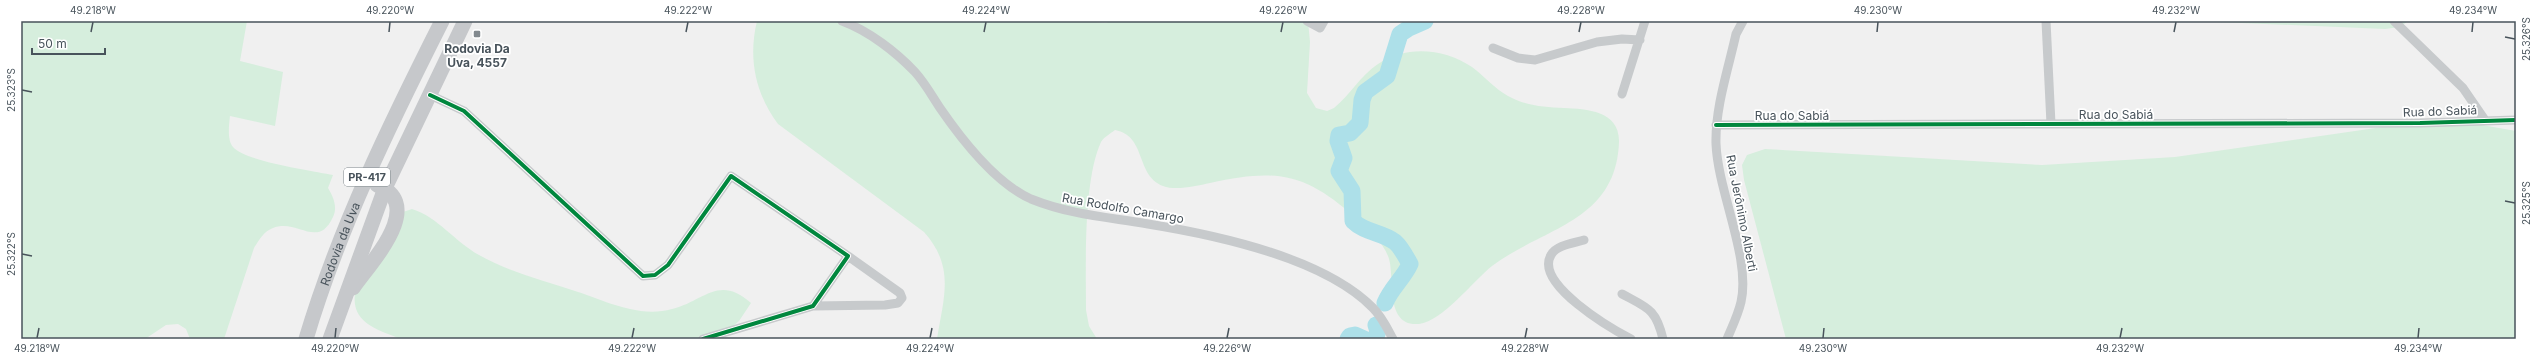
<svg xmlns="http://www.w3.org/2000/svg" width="2537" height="360" font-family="Inter,sans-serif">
	<rect width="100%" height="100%" fill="#f0f0f0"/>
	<path fill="#d6eedd" d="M 21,21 L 247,21 L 240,61 L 283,72 L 275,126 L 230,116 C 229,125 227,140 233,147 C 244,161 313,171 333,175 L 328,188 C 333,196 338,207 333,217 C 318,250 297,218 273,228 C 264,231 259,240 254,248 L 224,339 L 190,339 L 186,329 L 178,324 L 166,325 L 145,339 L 21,339 Z
		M 757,21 L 1084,21 L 1106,23 L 1111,21 L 1308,21 L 1310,42 L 1307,93 L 1316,108 L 1327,111 L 1334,108 C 1350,95 1361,75 1378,64 C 1406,45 1444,48 1472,67 C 1484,76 1495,89 1508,96 C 1526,106 1544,107 1564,108 C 1587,109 1620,111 1619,142 C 1616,222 1544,227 1492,266 C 1473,281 1443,321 1419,324 C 1383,327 1396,275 1388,256 C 1382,241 1369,230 1358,220 C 1306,173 1278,168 1210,183 C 1196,186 1176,191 1163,186 C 1135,175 1147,136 1115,130 C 1110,134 1104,137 1101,142 C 1083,181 1086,266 1086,310 L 1089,326 L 1097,339 L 937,339 C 944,296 955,267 924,232 L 778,124 C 755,93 748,58 757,21 Z
		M 2194,21 L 2408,21 L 2400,27 L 2385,29 Z
		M 2465,122 L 2516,131 L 2516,339 L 1786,339 L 1744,180 L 1742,165 L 1747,155 L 1765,149 L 2042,165 L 2175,157 L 2410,123 Z
		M 412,209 C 438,217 455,242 479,255 C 509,272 542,280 575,291 C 594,297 611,305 630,309 C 643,312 658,313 672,309 C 704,301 719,274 751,303 L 739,321 L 718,339 L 401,339 C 378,330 351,323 355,294 L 397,214 Z"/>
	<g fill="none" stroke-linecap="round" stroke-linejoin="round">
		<path stroke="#ade0e9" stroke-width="17" d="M 1385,303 C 1391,288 1403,279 1410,264 C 1406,257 1401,247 1395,242 C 1382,232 1365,233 1353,221 L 1352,191 L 1339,171 L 1344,158 L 1338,141 L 1339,135 L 1350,133 L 1360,123 L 1362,100 L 1365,92 L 1387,76 L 1400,34 L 1409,28 L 1425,21
			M 1348,339 L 1350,336 L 1355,335 L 1364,339
			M 1375,339 L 1378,331 L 1376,325"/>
		<path stroke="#c7cacc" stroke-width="9" d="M 842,21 C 869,31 896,52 915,72 C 925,83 932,96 940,108 C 962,140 995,183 1031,199 C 1071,215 1107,217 1148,224 C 1216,235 1324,258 1373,308 C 1382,317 1387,328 1393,339
			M 1307,21 L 1320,28 L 1324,21
			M 2046,21 L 2051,124
			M 2394,21 L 2463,88 L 2485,120
			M 1493,48 L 1518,58 L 1535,60 L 1597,42 L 1622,39 L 1640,40
			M 1622,94 L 1645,21
			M 430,95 L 464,111 L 643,276 L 655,275 L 668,265 L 731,176 L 848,256 L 813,306 L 703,339
			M 1716,125 L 2420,123 L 2516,120
			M 1584,240 C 1574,243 1556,245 1551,255 C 1534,284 1612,329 1631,339
			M 1622,294 C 1648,308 1656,309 1663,339
			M 813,306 L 885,305 L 898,303 L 902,298 L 900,293 L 848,256
			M 1727,339 C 1732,327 1738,315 1741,302 C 1751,258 1718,192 1716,144 C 1715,108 1728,70 1736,34 L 1743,21"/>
		<g stroke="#c6c8cb" stroke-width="15">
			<path d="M 353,288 C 370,263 427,205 377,185"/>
			<path id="s1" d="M 306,339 C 339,228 390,124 442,21"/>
			<path d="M 330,339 L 385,188 L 465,21"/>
		</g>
		<defs>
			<path id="cycleway" d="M 430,95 L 464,111 L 643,276 L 655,275 L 668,265 L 731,176 L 848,256 L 813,306 L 703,339
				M 1716,125 L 2420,123 L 2516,120"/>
		</defs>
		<use href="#cycleway" stroke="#fff" stroke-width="6"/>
		<use href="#cycleway" stroke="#00873e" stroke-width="4"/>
	</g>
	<path fill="none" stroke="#48535b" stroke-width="1.5" d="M 91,32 L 93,22M 389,32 L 390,22M 686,32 L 688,22M 984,32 L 986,22M 1281,32 L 1283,22M 1579,32 L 1581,22M 1877,32 L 1878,22M 2174,32 L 2176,22M 2472,32 L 2473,22M 2505,37 L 2515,39M 22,90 L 32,92M 2505,201 L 2515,203M 22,254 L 32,256M 37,338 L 39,328M 335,338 L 336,328M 632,338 L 634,328M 930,338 L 932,328M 1227,338 L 1229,328M 1525,338 L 1527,328M 1823,338 L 1824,328M 2120,338 L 2122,328M 2418,338 L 2419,328"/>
	<rect fill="#838a8f" stroke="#fff" stroke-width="1.5" x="473" y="30" width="8" height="8" rx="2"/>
	<g text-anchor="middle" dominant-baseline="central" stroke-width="3.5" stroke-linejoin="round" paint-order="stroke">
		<rect fill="#fff" stroke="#7f878c" stroke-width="1" x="344" y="168" width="46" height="18" rx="3"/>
		<g font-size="11" font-weight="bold" fill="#48535b">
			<text x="367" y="177">PR-417</text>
		</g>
		<g font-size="12" font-weight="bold" fill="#48535b" stroke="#fff">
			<text x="477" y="48">Rodovia Da<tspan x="477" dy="14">Uva, 4557</tspan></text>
		</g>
		<g font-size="12" fill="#48535b" stroke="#fff">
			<text transform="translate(2440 111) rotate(-2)">Rua do Sabiá</text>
			<text x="2116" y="114">Rua do Sabiá</text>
			<text x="1792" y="115">Rua do Sabiá</text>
			<text transform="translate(1123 208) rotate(10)">Rua Rodolfo Camargo</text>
			<text transform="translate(1742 213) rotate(79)">Rua Jerônimo Alberti</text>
			<text stroke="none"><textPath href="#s1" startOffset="101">Rodovia da Uva</textPath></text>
		</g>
	</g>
	<rect width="2537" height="360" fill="none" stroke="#ffffff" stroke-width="44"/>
	<path d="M32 48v6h73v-6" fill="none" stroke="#48535b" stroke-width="2"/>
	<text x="38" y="48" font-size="12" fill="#48535b" stroke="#ffffff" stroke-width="3" paint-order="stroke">50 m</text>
	<rect x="22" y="22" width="2493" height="316" fill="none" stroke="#48535b" stroke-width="1.5"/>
	<g font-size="10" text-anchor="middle" fill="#48535b">
		<text x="93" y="14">49.218°W</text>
		<text x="390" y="14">49.220°W</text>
		<text x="688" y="14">49.222°W</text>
		<text x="986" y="14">49.224°W</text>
		<text x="1283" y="14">49.226°W</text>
		<text x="1581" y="14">49.228°W</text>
		<text x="1878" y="14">49.230°W</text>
		<text x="2176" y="14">49.232°W</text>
		<text x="2473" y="14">49.234°W</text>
		<text transform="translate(2526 39) rotate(-90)" y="4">25.326°S</text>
		<text transform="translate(11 90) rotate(-90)" y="4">25.323°S</text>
		<text transform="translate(2526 203) rotate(-90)" y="4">25.325°S</text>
		<text transform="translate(11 254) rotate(-90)" y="4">25.322°S</text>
		<text x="37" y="352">49.218°W</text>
		<text x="335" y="352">49.220°W</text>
		<text x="632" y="352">49.222°W</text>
		<text x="930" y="352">49.224°W</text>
		<text x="1227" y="352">49.226°W</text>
		<text x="1525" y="352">49.228°W</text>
		<text x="1823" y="352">49.230°W</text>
		<text x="2120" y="352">49.232°W</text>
		<text x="2418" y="352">49.234°W</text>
	</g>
</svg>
